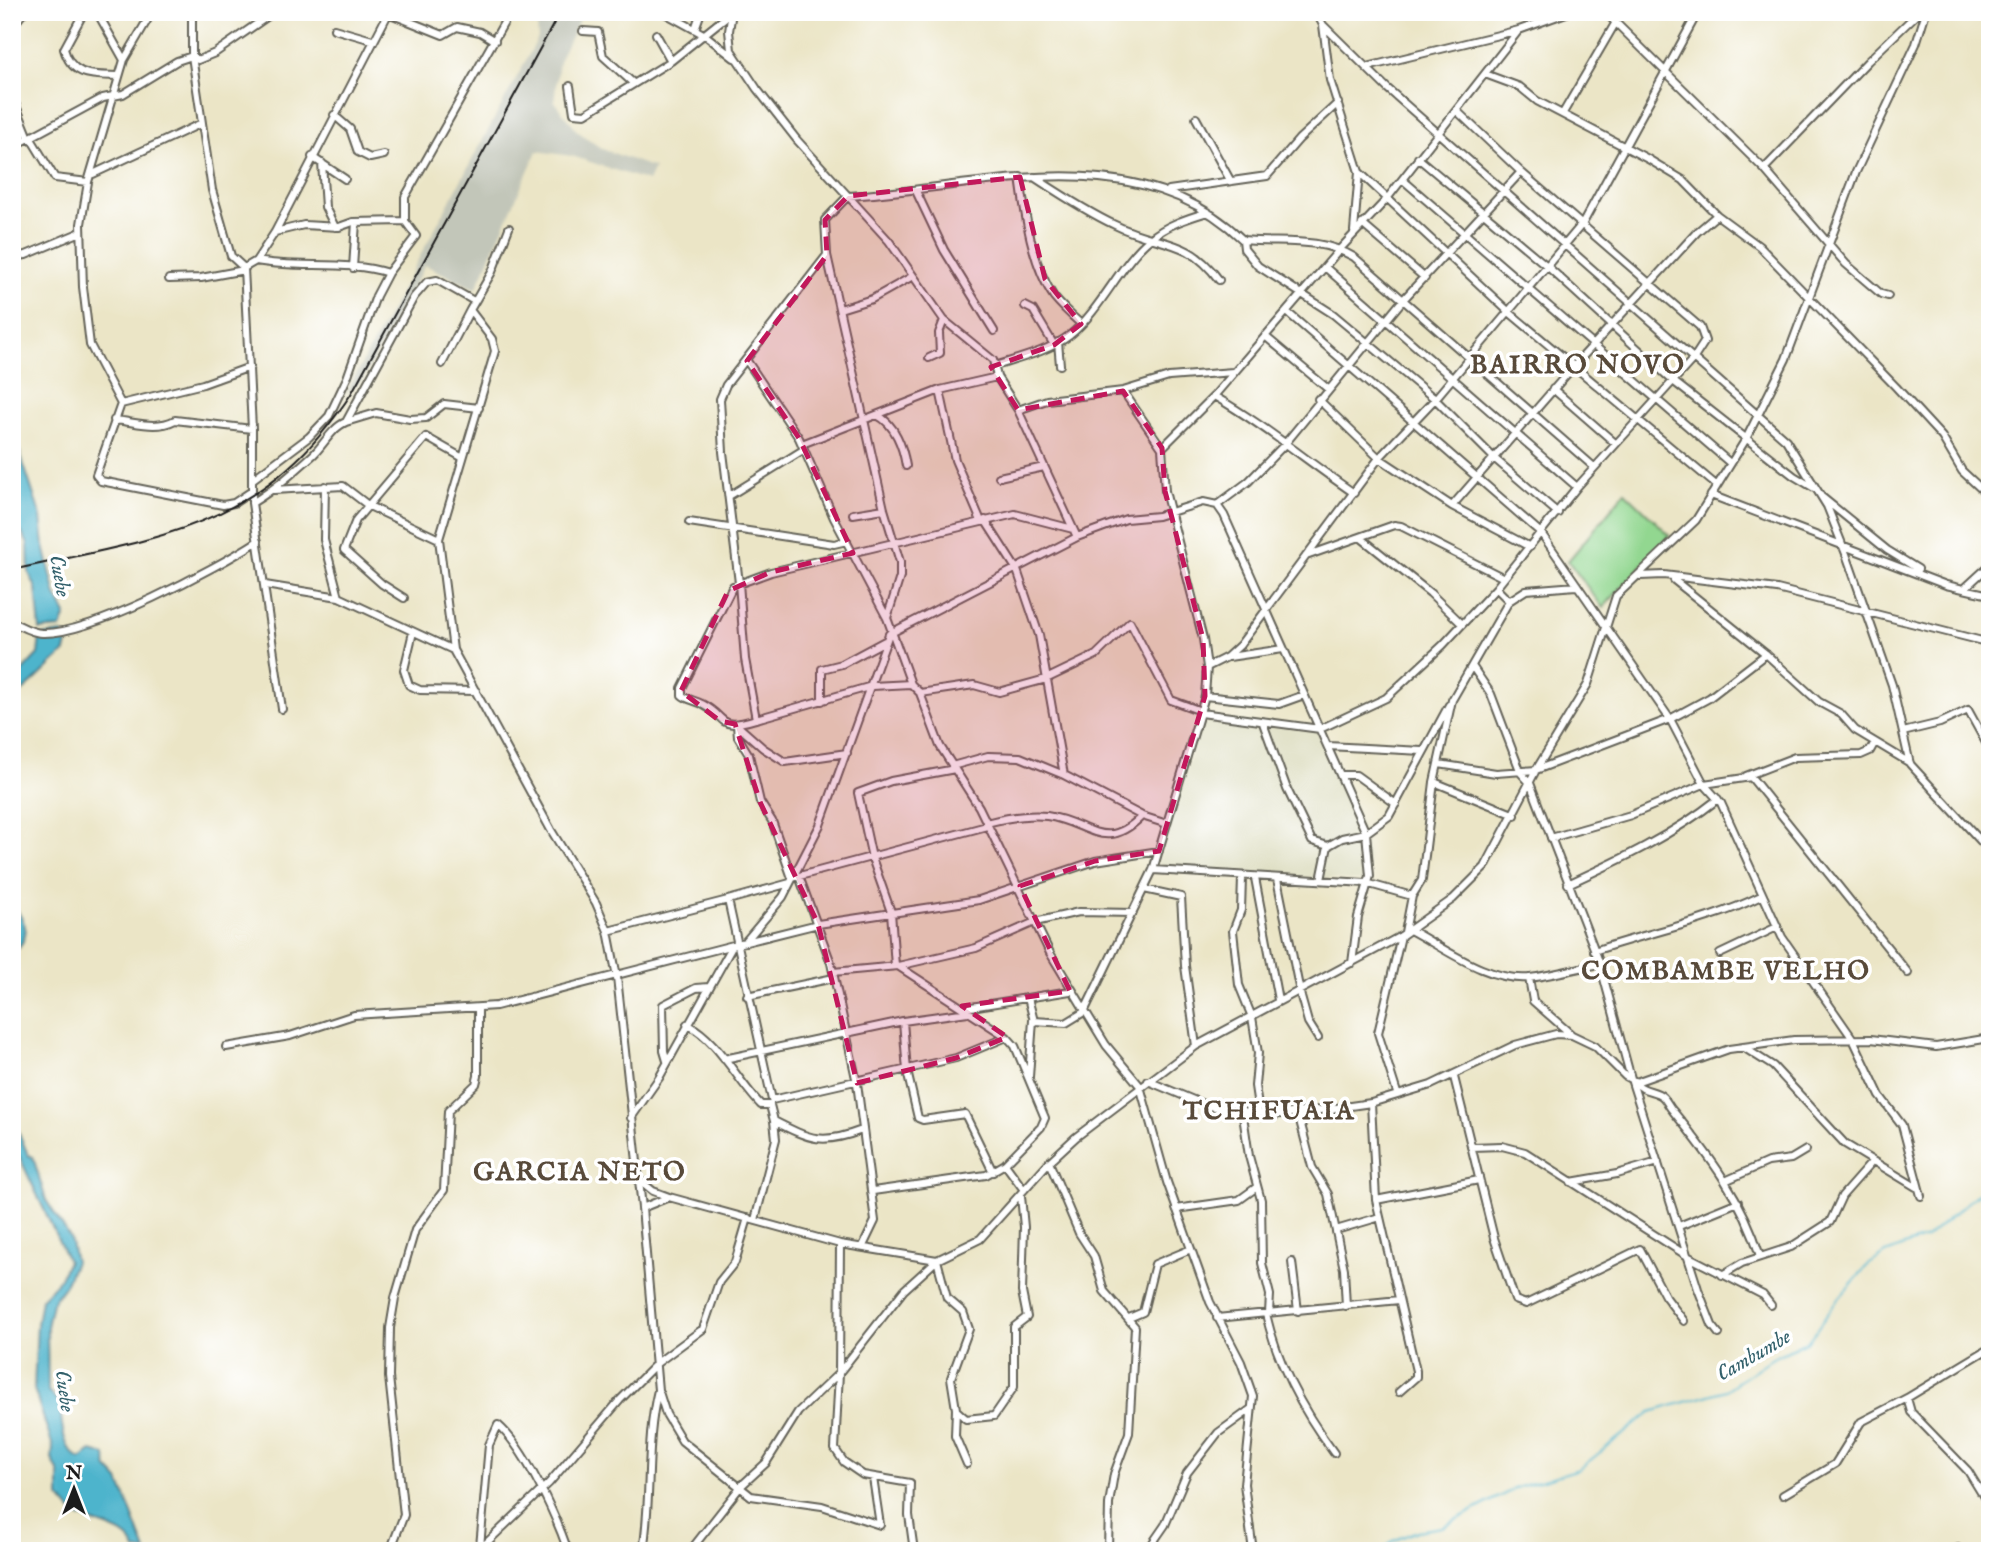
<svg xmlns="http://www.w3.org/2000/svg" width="2002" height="1563" font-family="'IM FELL English',serif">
	<rect width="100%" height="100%" fill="#fff"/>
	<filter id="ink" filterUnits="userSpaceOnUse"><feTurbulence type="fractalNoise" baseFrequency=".0143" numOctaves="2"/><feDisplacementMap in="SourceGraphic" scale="14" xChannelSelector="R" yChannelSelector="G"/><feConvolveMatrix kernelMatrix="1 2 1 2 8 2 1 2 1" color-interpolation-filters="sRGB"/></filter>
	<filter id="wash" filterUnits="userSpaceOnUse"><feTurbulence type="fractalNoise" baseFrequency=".00686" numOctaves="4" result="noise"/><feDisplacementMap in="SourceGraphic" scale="28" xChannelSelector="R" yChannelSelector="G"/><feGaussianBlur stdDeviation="1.57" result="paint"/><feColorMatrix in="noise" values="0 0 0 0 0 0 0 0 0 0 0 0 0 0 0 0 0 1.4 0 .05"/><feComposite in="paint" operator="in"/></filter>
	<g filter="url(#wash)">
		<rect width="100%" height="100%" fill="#ebe5c6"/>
		<path fill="#d9d9b9" d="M 1202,719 L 1317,730 L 1362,827 L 1369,859 L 1364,881 L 1157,868 Z"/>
		<path fill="#c2c6b9" d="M 518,12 L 583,12 L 559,61 L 554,101 L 577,131 L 602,149 L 654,168 L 648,181 L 572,156 L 537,151 L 476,289 L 425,265 L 363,379 L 345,395 L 538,38 L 537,23 Z"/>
		<path fill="#92d790" stroke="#577a56" stroke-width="2" d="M 1625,492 L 1670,535 L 1603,608 L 1568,561 Z"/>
		<path fill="#4db4cc" stroke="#346874" stroke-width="2" d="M 12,429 L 41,517 L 44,546 L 56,596 L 66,614 L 61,628 L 40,630 L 36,588 L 29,573 L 28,544 L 12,515 L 15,497 Z
			M 63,633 L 67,643 L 65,652 C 47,667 32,686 12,699 L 12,682 L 38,654 L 40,636 Z
			M 12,903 C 27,923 33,936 12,954 Z
			M 12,1116 L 28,1155 L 33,1157 L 46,1200 L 70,1238 L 75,1262 L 65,1285 L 52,1303 L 47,1327 L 48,1391 L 59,1402 C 63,1421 60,1448 80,1459 L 92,1451 L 106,1455 L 107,1467 L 119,1480 L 146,1551 L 136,1551 C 130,1527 92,1526 75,1514 C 69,1510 64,1502 59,1497 L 59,1473 L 52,1459 L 53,1447 L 34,1389 L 37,1324 L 41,1299 L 59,1280 L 68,1261 L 12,1141 Z"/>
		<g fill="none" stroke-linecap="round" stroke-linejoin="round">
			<path stroke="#4db4cc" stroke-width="2" d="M 1383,1551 L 1393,1541 L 1417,1531 L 1442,1527 L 1516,1488 L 1579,1469 L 1651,1412 L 1726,1390 L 1771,1359 L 1808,1341 L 1839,1298 L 1867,1266 L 1886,1253 L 1926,1238 L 1990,1183"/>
		</g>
	</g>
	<g filter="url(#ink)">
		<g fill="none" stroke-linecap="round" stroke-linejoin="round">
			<defs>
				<path id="minor" d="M 84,12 L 64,49 C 72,78 94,75 119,76
					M 97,12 L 124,60
					M 192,12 L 192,56 L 212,190 L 231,256 L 244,268 L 252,429 L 252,503 L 282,709
					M 623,12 L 633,12
					M 663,12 L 705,35 L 734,58
					M 732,12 L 729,31 L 731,50 L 757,89 L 797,140 L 889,241 L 944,320 L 993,360 L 997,377 L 1018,410 L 1077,537
					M 1316,12 L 1323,25 L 1388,89 L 1786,440 L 1827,506 L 1846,554 L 1892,685 L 1910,764 L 1990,851
					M 1605,12 L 1764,169 L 1846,264 L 1881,294 L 1888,296
					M 388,13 L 443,35 L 457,27 L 480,32 L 495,41
					M 1323,25 L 1330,80 L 1359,172 L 1354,231
					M 12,27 L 24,12
					M 334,29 L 372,40
					M 695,29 L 701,12
					M 583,31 L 598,32 L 603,56 L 633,83
					M 656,34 L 671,61
					M 1367,67 L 1519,30 L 1569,12
					M 1485,74 L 1520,87 L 1537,101 L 1648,159 L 1683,180 L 1717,215 L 1759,246 L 1896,387 L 1942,437 L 1962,471 L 1990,497
					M 570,86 L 574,113 L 585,114 L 671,61 L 732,12
					M 12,96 L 29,138 L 103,98 L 123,94 L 177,61 L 192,56 L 198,60 L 215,53 L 274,12
					M 1563,113 L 1616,22
					M 334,115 L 350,129 L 358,152 L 370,158 L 384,155
					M 1196,118 L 1230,180
					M 30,137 L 55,178 L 88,182
					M 12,147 L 31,137
					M 312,157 L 345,179
					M 1418,158 L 1547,266 L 1673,381 L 1794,476 L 1814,488
					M 322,163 L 325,207 L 335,227
					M 1764,169 L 1868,61 L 1919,12
					M 1359,172 L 1509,312 L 1716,485
					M 93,174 L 202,123
					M 1020,177 C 1025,215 1032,265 1054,297 C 1062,307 1072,316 1081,324
					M 1034,177 C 1060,194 1087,212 1115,225 C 1159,247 1187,236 1219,280
					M 1403,180 L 1730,463
					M 1169,190 L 1267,176 L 1299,139 L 1338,103
					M 916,191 L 944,250 L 994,331
					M 1362,224 L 1425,278
					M 509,228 L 492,272 L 470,310 L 492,339 L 495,351 L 439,539 L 453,650 L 551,830 L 596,903 L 608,931 L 617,977 L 642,1208 L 658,1390 C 645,1443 652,1497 643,1551
					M 275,232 L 304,225 L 339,227 L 353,222 L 405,221
					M 1243,240 L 1244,249 L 1258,266 L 1333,314 L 1435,399 L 1495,459 L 1558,513
					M 827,255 L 726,385 L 720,399 L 723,452 L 739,583 L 745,659 L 756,719 L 872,686 L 911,684
					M 12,257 L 26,255 L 81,232
					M 256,261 C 298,269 349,260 388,273
					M 244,268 L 256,261 L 275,232 L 389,12
					M 353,268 L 356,222
					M 1326,268 L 1577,487
					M 169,279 L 201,278 L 244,270
					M 1025,306 L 1033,310 L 1054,345
					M 840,309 L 872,299 L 913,276
					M 1287,312 L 1541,533 L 1670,719 L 1704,784 L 1721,803 L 1782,937 L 1853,1039 L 1880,1096 L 1902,1125 L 1921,1196
					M 1265,336 L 1328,389
					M 1058,342 L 1060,365
					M 929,358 L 940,353 L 939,333 L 944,320
					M 747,361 L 799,438 L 834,518 L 887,618
					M 442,364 L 470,310
					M 995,366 C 1020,358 1049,351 1070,335 C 1102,309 1121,262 1150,239 C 1166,225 1188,218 1208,212
					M 250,367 L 203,384 L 121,404 L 96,475 L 101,481 L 223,505 L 234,503 L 252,491
					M 1553,389 L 1615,443
					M 940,390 L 955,460 L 981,521
					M 1123,391 L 1162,448
					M 1214,396 C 1263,424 1307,461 1354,493
					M 1318,399 L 1379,458 L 1452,506 L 1574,366 L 1697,232 L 1717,215
					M 121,404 L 90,345 L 83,287 L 81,224 L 88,182 L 124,60 L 152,12
					M 1018,410 L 1047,400 L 1123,391 L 1169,377 L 1233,372
					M 877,415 C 895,424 903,447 906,466
					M 114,420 C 136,422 156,430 175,420 L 252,429
					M 346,422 L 376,413 L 410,419 L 426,418 L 444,404 L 479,408
					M 802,444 L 940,390 L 997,377
					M 999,477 L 1044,467
					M 253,479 L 309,437 L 329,416 L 347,378 L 376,296 L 388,273 L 416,236 L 405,221 L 405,197 L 510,12
					M 325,486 L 324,540 L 339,597
					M 274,490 L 343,486 L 369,506 L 439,539
					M 1711,495 L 1946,585 L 1990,595
					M 729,496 L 803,450
					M 1823,498 L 1887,550 L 1918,569
					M 252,503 C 275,489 294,472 314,454 C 324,444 333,427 346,422 L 414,297 L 427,282 L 437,280 L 474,301
					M 1217,505 L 1248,482 L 1284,445 L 1402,301 L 1521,172
					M 1452,506 L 1530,547
					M 853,514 L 884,509
					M 985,520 L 1017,570 L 1039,635 L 1064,775
					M 689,522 L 834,544 L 847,541
					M 1306,556 L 1360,537
					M 1640,576 L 1664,575 L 1777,589 L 1990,643
					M 1674,580 L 1766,654 L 1819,702 L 1841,714 L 1855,730 L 1910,763
					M 265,585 L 339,597 L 453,650
					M 1965,588 L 1990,565
					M 404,598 L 382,584 L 344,550 L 356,520 L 426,437 L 463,458
					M 1509,601 L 1526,590 L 1576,586
					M 12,622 C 21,626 32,633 42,633 C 91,635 215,569 258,541
					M 1461,623 L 1430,593 L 1360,537 L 1394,525 L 1401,526 L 1504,578
					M 413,632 L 404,670 L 409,685 L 420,690 L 476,691
					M 1229,657 L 1283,649
					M 1472,666 L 1491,694 L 1521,773 L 1530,783 L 1600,964 L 1632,1082 L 1698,1289 L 1712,1325 L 1719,1334
					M 1207,667 L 1227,657 L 1240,645 L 1379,458 L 1435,399 L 1583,223 L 1698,12
					M 920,693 L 974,685 L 999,692 L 1046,679 L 1096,655 L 1130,622 L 1171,700 L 1201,711
					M 1205,696 L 1279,704 L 1304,695
					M 822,701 L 822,669 L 842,664 L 885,641
					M 1201,713 L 1320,729 L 1386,698 L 1443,645 L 1496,588 L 1577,487 L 1694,358 L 1705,341 L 1700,327 L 1521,172 L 1458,112
					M 756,719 C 716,731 729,718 702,704 C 695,700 687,700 682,695 L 682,688 L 733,586 L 771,572 L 1015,514 L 1073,529
					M 1263,723 L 1287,789 L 1312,841 L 1328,846
					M 737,725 L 738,737 L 749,755 L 760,802 L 772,821 L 792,878 L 987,826
					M 737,725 L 763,748 L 785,762 L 847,753
					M 1903,732 L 1940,723 L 1968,710 L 1990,750
					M 1328,746 L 1422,751
					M 1439,764 L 1496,773 L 1536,770 L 1670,719 L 1709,698 L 1766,654
					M 952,766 L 988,756 L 1020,757 L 1064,775 L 1142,816 L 1167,824
					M 1342,775 L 1356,775 L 1396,804
					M 1746,776 L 1795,757 L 1861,755 L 1870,751 L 1875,742
					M 1434,782 L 1515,815
					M 986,823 C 1005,818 1027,814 1047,816 C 1089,822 1104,854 1142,816
					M 1551,838 L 1631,815 L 1704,784 L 1751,777 L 1908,973
					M 1153,870 L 1366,883 L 1412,896
					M 799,876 L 831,963 L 857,1083 L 875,1221 L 863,1246
					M 1242,878 L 1241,910 L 1233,931 L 1239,985 L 1252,1017 L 1258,1053 L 1255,1086 L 1259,1113
					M 1255,878 L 1278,1000
					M 1277,879 L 1301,997 L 1308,1022 L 1318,1038
					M 1321,880 L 1328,846 L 1342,838 L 1366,833 L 1389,816 L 1449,705
					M 790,883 L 728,900 L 772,1100 L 956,1058 L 1007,1037
					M 1568,884 C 1620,860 1673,835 1718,799
					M 1144,889 L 1181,897 L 1185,966 L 1196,1046
					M 1410,930 C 1446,949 1488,982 1530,978 C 1553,975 1577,968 1600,964
					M 608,931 L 728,900
					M 1405,932 L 1412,896 L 1422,880 L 1434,782 L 1452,700 L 1509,601 L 1496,588
					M 746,942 L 818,924 L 979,900 L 1095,861 L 1159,851
					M 1594,951 C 1649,932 1708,922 1761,896
					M 1720,954 L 1777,927
					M 895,966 L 891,912 L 872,858 L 858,793 L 891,781 L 955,769
					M 833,972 L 898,966 L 976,948 L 1035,922 L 1079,912 L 1133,913
					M 1529,978 L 1533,1001 L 1572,1035
					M 747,996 L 834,978
					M 1028,998 L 1034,1021 L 1066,1023 L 1084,1012 L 1153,870 L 1205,696 L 1207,667 L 1203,639 L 1165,491 L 1162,448 L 1214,396 L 1340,249 L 1386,200 L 1519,30
					M 965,1008 L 1070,991
					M 903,1021 L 907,1071 L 918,1118 L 923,1120 L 965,1114 L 993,1172
					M 687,1024 C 719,1041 736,1079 761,1105 L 770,1105 L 774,1121 C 811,1140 823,1145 862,1130
					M 226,1047 L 290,1036 L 354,1015 L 496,1006 L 745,942 L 783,897 L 820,825 L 889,634 L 1077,537 L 1126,519 L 1158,516 L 1203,502 L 1217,505 L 1224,515 L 1366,833 L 1370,876 L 1358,917 L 1352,963
					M 1743,1047 L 1773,1066 L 1845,1144 L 1916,1187
					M 724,1059 L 903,1021 L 968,1012
					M 667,1061 L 664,1051 L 663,1005 L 696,988 L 709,987
					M 1029,1077 L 1033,1020
					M 1454,1077 L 1494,1238 L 1515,1300 L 1526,1304 L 1640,1249 L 1665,1296 L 1684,1321
					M 1148,1081 L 1208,1106 L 1271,1115 L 1330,1109 L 1371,1103 L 1431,1085 L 1515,1045 L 1556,1034 L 1572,1035 L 1595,1046 L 1625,1076 L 1636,1082 L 1729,1049 L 1794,1040 L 1871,1039 L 1936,1047 L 1990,1038
					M 1636,1082 C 1643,1093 1655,1089 1663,1097 C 1667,1101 1669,1107 1673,1111 C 1709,1155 1743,1200 1760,1256
					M 1397,1093 L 1378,1033 L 1401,936
					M 1371,1103 L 1376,1200 L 1416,1371 L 1416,1377 L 1399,1392
					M 1242,1109 L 1249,1156 L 1261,1200 L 1262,1263 L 1270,1295 L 1269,1313
					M 1298,1113 L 1312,1167 L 1328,1194 L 1344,1269 L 1346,1306
					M 631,1118 L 659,1078 L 732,947
					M 1471,1147 L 1502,1146 L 1525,1152 L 1689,1257 L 1763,1295 L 1771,1305
					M 1049,1162 L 1079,1233 L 1094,1256 L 1104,1291 L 1135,1327 L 1129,1433 L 1114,1474 L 1109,1504 L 1108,1551
					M 1005,1164 L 1024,1190
					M 638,1179 L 653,1191 L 669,1197 L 840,1244 L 937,1260 L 947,1298 L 963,1312 L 969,1329 L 951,1378 L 956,1409 L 955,1436 L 967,1464
					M 1725,1181 L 1768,1162 L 1791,1159 L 1806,1150
					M 1571,1182 L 1617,1174 L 1658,1162
					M 873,1191 L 986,1175 L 1005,1164 L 1041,1127 L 1045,1118 L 1015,1046 L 1007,1037 L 898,966
					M 1376,1200 L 1479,1180
					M 642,1208 L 669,1197
					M 1176,1209 L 1239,1200 L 1257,1187
					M 755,1220 L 776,1139 L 774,1121
					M 1679,1226 L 1738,1202
					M 1336,1230 L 1380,1217
					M 840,1244 L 839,1373 L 835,1449 L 844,1462 L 863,1475 L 910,1483 L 909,1515 L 914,1551
					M 1292,1262 L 1298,1311
					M 1722,1275 L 1742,1263 L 1791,1247 L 1830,1222 L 1842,1196 L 1872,1162
					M 1266,1314 C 1278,1366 1302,1410 1334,1453
					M 1129,1318 L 1143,1312 L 1155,1264 L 1191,1249
					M 1217,1318 L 1399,1300
					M 659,1392 L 666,1414 L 682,1441 L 751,1496 L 822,1506 L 880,1525 L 873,1478
					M 1907,1398 L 1911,1412 L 1968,1471 L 1990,1507
					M 956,1410 L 966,1419 L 994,1416 L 1014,1387 L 1014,1327 L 1027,1317 L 1022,1292 L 1024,1227 L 1021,1196
					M 1783,1495 L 1835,1464 L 1861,1422 L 1907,1398 L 1990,1348
					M 480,1547 L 489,1445 L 498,1425 C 525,1448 556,1516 568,1551
					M 1958,1548 L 1963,1551
					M 390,1551 L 404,1515 L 389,1377 L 390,1328 L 395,1298 L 415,1230 L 444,1190 L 448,1111 L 476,1084 L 478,1076 L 478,1009
					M 478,1551 L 549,1483 L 620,1400 L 657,1363 L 703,1329 L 719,1282 L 735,1262 L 748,1218
					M 690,1551 L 741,1486 L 766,1463 L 798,1412 L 839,1373 L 904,1290 L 937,1260 L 980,1239 L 1049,1162 L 1076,1137 L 1196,1046 L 1401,936 L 1453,899 L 1485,867 L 1536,770 L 1588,684 L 1616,596 L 1696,520 L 1746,439 L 1786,359 L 1856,172 L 1916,44 L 1926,12
					M 1147,1551 L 1165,1525 L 1187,1473 L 1218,1433 L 1251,1409
					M 1253,1551 L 1244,1484 L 1253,1396 L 1241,1362 L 1210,1302 L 1167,1182 L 1140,1086 L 1106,1045 L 1050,953 L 979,807 L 940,746 L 920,693 L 911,684 L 887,618 L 900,577 L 900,562 L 884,509 L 827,255 L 825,220 L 848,196 C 978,189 1137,136 1243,240 C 1282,244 1317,236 1354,257 L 1594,467"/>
			</defs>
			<use href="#minor" stroke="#646258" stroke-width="10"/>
			<use href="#minor" stroke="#fff" stroke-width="6"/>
			<path stroke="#1c1c1c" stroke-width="2" d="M 12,570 C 158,538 262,529 351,394 L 560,12"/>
		</g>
	</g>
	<path fill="#c2185b" fill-opacity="0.2" stroke="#c2185b" stroke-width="5" stroke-dasharray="14 9" stroke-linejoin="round" d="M 1020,177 L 1045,279 L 1081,324 L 1054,345 L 991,367 L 1018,410 L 1123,391 L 1162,448 L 1165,491 L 1203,639 L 1205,696 L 1159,851 L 1095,861 L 1020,886 L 1070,991 L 962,1006 L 1007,1037 L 956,1058 L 857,1083 L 818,924 L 760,802 L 735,724 L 720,721 L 681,691 L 728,591 L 771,572 L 853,553 L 799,438 L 747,361 L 827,255 L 825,220 L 848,196 Z"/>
	<g text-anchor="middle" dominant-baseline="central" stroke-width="7" stroke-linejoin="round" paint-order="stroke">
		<g font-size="21" font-style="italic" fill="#32606b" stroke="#fff">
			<text transform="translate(59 576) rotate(80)">Cuebe</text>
			<text transform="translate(1754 1356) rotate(-30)">Cambumbe</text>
			<text transform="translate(64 1391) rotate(82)">Cuebe</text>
		</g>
		<g font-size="26" font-weight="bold" letter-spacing="2" fill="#584a3a" stroke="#fff">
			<text x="1578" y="365">BAIRRO NOVO</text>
			<text x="1726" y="971">COMBAMBE VELHO</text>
			<text x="1269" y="1111">TCHIFUAIA</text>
			<text x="580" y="1172">GARCIA NETO</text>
		</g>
	</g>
	<rect width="2002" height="1563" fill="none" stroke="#fff" stroke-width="42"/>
	<g transform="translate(74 1489)" stroke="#ffffff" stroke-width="5" paint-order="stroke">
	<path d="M0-5L12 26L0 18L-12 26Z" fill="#1c1c1c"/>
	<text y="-10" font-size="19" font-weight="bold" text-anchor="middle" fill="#1c1c1c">N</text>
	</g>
</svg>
